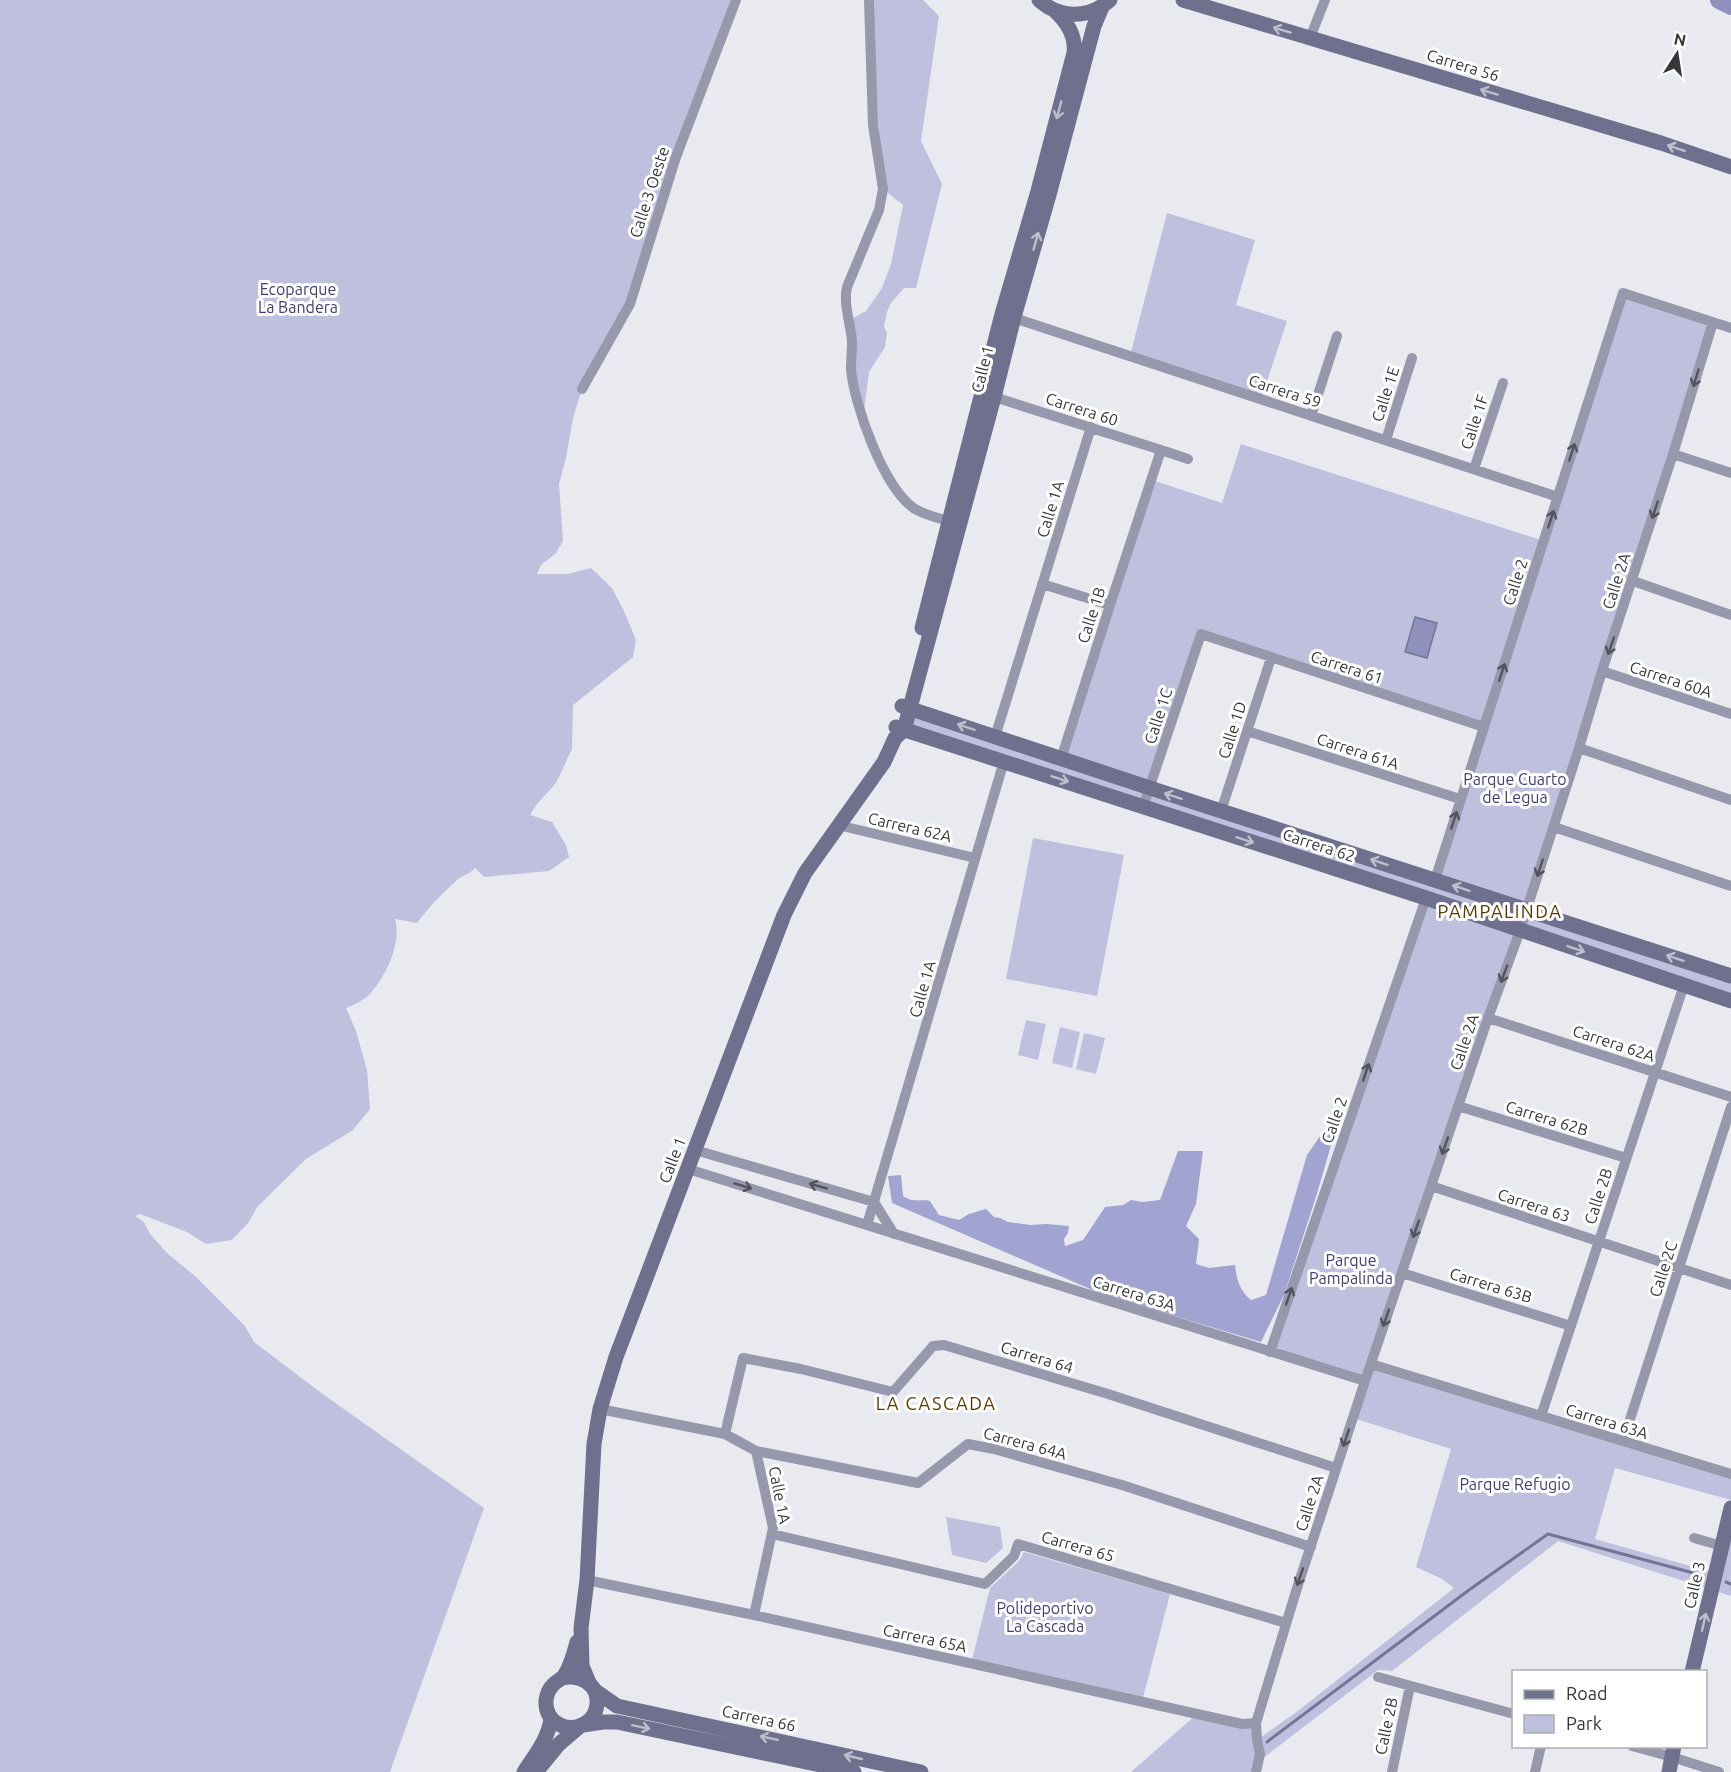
<svg xmlns="http://www.w3.org/2000/svg" width="1731" height="1772" font-family="Ubuntu,sans-serif">
	<rect width="100%" height="100%" fill="#e9eaf0"/>
	<path fill="#bec0de" fill-rule="evenodd" d="M 0,0 L 736,0 L 630,304 L 582,389 L 573,418 L 566,458 L 559,484 L 563,541 L 556,553 L 541,565 L 537,574 L 568,574 L 591,568 L 612,588 L 624,611 L 636,640 L 633,657 L 573,705 L 572,749 L 556,783 L 537,804 L 530,815 L 552,822 L 566,845 L 569,857 L 549,871 L 484,877 L 475,868 C 469,875 462,875 456,881 C 441,894 428,908 417,923 L 395,919 C 402,943 386,976 370,994 C 364,1000 354,1005 346,1008 L 356,1031 L 367,1070 L 370,1109 L 353,1130 L 306,1159 L 258,1206 L 248,1223 L 232,1240 L 206,1244 L 187,1232 L 140,1214 L 135,1216 L 144,1222 L 150,1234 L 168,1254 L 195,1276 L 245,1326 L 254,1342 L 324,1395 L 484,1508 L 390,1772 L 0,1772 Z
		M 869,0 L 923,0 L 939,16 L 921,141 L 942,184 L 916,288 L 904,288 L 891,303 L 887,312 L 884,326 L 887,333 L 885,347 L 869,372 L 864,410 L 858,401 L 849,320 L 866,311 L 882,288 L 891,264 L 903,205 L 883,189 Z
		M 1167,213 L 1255,240 L 1236,305 L 1287,321 L 1261,399 L 1130,356 Z
		M 1623,293 L 1713,322 L 1527,909 L 1731,976 L 1731,1001 L 1520,930 L 1371,1364 L 1731,1474 L 1731,1500 L 1615,1468 L 1595,1539 L 1715,1573 L 1731,1508 L 1731,1596 L 1558,1541 L 1392,1671 L 1378,1670 L 1258,1762 L 1256,1772 L 1131,1772 L 1197,1714 L 1256,1723 L 1257,1740 L 1299,1710 L 1454,1588 L 1442,1579 L 1416,1567 L 1451,1449 L 1353,1418 L 1364,1381 L 1270,1352 L 1426,899 L 904,730 L 911,708 L 1061,759 L 1152,480 L 1222,503 L 1241,444 L 1544,541 ZM 1202,634 L 1483,727 L 1435,880 L 1150,788 Z
		M 1033,838 L 1124,855 L 1097,996 L 1006,979 Z
		M 1026,1020 L 1046,1024 L 1038,1060 L 1018,1055 Z
		M 1060,1027 L 1080,1032 L 1072,1068 L 1052,1063 Z
		M 1084,1033 L 1105,1038 L 1096,1074 L 1076,1069 Z
		M 946,1517 L 1000,1527 L 1003,1548 L 986,1563 L 952,1555 Z
		M 1024,1552 L 1170,1594 L 1143,1698 L 972,1660 L 990,1588 L 1019,1561 Z"/>
	<path fill="#a1a3d0" d="M 1336,1128 L 1316,1197 L 1284,1295 L 1261,1342 L 1104,1295 L 892,1203 L 888,1176 L 901,1175 L 903,1196 C 913,1203 918,1199 930,1201 L 939,1215 L 959,1220 L 969,1214 L 986,1209 L 994,1217 L 1000,1218 L 1008,1222 L 1030,1225 L 1046,1224 L 1069,1226 L 1068,1233 L 1064,1239 L 1065,1246 L 1083,1240 L 1105,1207 L 1123,1205 L 1131,1200 L 1142,1202 L 1160,1200 L 1178,1151 L 1203,1151 L 1196,1204 L 1186,1226 L 1199,1239 L 1196,1264 L 1209,1268 L 1235,1265 C 1237,1280 1239,1290 1251,1300 L 1266,1295 L 1307,1155 L 1320,1136 Z"/>
	<path fill="#8f90bc" stroke="#747595" stroke-width="1.5" d="M 1415,617 L 1437,623 L 1427,658 L 1405,652 Z"/>
	<g fill="none" stroke-linecap="round" stroke-linejoin="round">
		<path stroke="#747595" stroke-width="3" d="M 1726,1582 L 1731,1584
			M 1267,1742 L 1469,1590 L 1548,1534 L 1701,1575"/>
		<path stroke="#8f90bc" stroke-width="18" d="M 1719,0 L 1731,6"/>
		<path stroke="#9798ac" stroke-width="10" d="M 869,0 L 873,125 L 883,189 L 879,210 L 847,287 C 843,305 851,324 852,342 C 852,351 851,360 851,369 C 854,405 884,489 915,509 C 925,515 938,518 949,521
			M 1310,38 L 1325,0
			M 1008,316 L 1558,497
			M 582,389 L 630,304 L 676,157 L 736,0
			M 994,397 L 1161,450 L 1110,605 L 1061,759
			M 1311,416 L 1337,336
			M 1386,440 L 1412,358
			M 1161,450 L 1188,459
			M 1673,454 L 1731,473
			M 1474,469 L 1503,383
			M 1633,581 L 1731,615
			M 1042,584 L 1110,605
			M 1602,671 L 1731,714
			M 1247,731 L 1460,799
			M 995,737 L 1091,427
			M 1579,748 L 1731,800
			M 1143,807 L 1201,634 L 1484,727
			M 1221,811 L 1271,658
			M 838,825 L 975,858
			M 1554,827 L 1731,886
			M 1435,880 L 1623,293 L 1731,328
			M 1488,1018 L 1731,1097
			M 1458,1106 L 1626,1158
			M 695,1150 L 874,1202 L 894,1234
			M 688,1169 L 1365,1381
			M 1431,1186 L 1731,1285
			M 867,1225 L 1004,761
			M 1402,1273 L 1571,1326
			M 1270,1352 L 1426,898
			M 1371,1364 L 1731,1474
			M 600,1409 L 725,1434 L 756,1451 L 918,1483 L 968,1444 L 994,1449 L 1122,1485 L 1311,1547
			M 1541,1416 L 1684,985
			M 725,1434 L 743,1358 L 801,1369 L 893,1392 L 933,1346 L 944,1345 L 1108,1394 L 1336,1468
			M 1623,1441 L 1731,1107
			M 772,1534 L 985,1584 L 1014,1556 L 1018,1544 L 1286,1623
			M 1694,1538 L 1722,1546
			M 587,1580 L 754,1615 L 1242,1724 L 1256,1723
			M 754,1615 L 773,1528 L 756,1451
			M 1378,1677 L 1514,1714
			M 1632,1746 L 1672,1757 L 1719,1772
			M 1256,1772 L 1260,1754 L 1257,1740 L 1256,1723 L 1297,1588 L 1365,1381 L 1488,1018 L 1517,939 L 1579,748 L 1602,671 L 1673,454 L 1713,322
			M 1392,1772 L 1410,1686
			M 1535,1772 L 1541,1746"/>
		<path stroke="#6f708d" stroke-width="15" d="M 1039,0 C 1060,19 1089,19 1110,0
			M 1183,0 L 1661,143 L 1731,167
			M 922,628 L 1002,314 L 1038,191 L 1074,53 C 1076,36 1067,22 1055,11
			M 902,706 L 1150,788 L 1731,976
			M 896,727 L 1426,898 L 1731,1001
			M 1692,1672 L 1731,1508
			M 562,1678 C 579,1674 599,1684 597,1704 C 595,1729 562,1736 549,1715 C 544,1706 545,1693 553,1685 C 556,1681 561,1680 564,1676 C 571,1666 574,1653 577,1642
			M 590,1685 L 582,1666 L 581,1628 L 587,1580 L 594,1444 L 600,1409 L 616,1357 L 784,915 L 805,873 L 884,762 L 895,738 L 904,730 L 994,397 L 1014,317 L 1049,195 L 1094,26 L 1102,7
			M 594,1690 L 617,1706 L 921,1772
			M 583,1725 L 603,1722 L 617,1722 L 854,1772
			M 524,1772 C 535,1755 549,1738 551,1718
			M 536,1772 L 559,1744 L 579,1727
			M 1669,1772 L 1674,1746"/>
	</g>
	<defs><path id="oneway-shaft" d="M-6 0H5M1.5-3L5.5 0L1.5 3" fill="none" stroke-width="1.6" stroke-linecap="round" stroke-linejoin="round" transform="scale(1.5)"/></defs>
	<g stroke="#bebfcc">
		<use href="#oneway-shaft" transform="translate(1282 30) rotate(-163)"/>
		<use href="#oneway-shaft" transform="translate(1489 92) rotate(-163)"/>
		<use href="#oneway-shaft" transform="translate(1059 110) rotate(105)"/>
		<use href="#oneway-shaft" transform="translate(1676 148) rotate(-161)"/>
		<use href="#oneway-shaft" transform="translate(1036 241) rotate(-74)"/>
		<use href="#oneway-shaft" transform="translate(966 727) rotate(-161)"/>
		<use href="#oneway-shaft" transform="translate(1060 779) rotate(18)"/>
		<use href="#oneway-shaft" transform="translate(1173 796) rotate(-162)"/>
		<use href="#oneway-shaft" transform="translate(1245 840) rotate(18)"/>
		<use href="#oneway-shaft" transform="translate(1379 862) rotate(-162)"/>
		<use href="#oneway-shaft" transform="translate(1461 888) rotate(-162)"/>
		<use href="#oneway-shaft" transform="translate(1576 949) rotate(19)"/>
		<use href="#oneway-shaft" transform="translate(1675 958) rotate(-162)"/>
		<use href="#oneway-shaft" transform="translate(1704 1622) rotate(-77)"/>
		<use href="#oneway-shaft" transform="translate(641 1727) rotate(12)"/>
		<use href="#oneway-shaft" transform="translate(769 1738) rotate(-168)"/>
		<use href="#oneway-shaft" transform="translate(853 1757) rotate(-167)"/>
	</g>
	<g stroke="#53535c">
		<use href="#oneway-shaft" transform="translate(1696 378) rotate(107)"/>
		<use href="#oneway-shaft" transform="translate(1572 452) rotate(-72)"/>
		<use href="#oneway-shaft" transform="translate(1655 510) rotate(108)"/>
		<use href="#oneway-shaft" transform="translate(1551 519) rotate(-72)"/>
		<use href="#oneway-shaft" transform="translate(1611 646) rotate(109)"/>
		<use href="#oneway-shaft" transform="translate(1502 672) rotate(-72)"/>
		<use href="#oneway-shaft" transform="translate(1454 820) rotate(-72)"/>
		<use href="#oneway-shaft" transform="translate(1540 868) rotate(108)"/>
		<use href="#oneway-shaft" transform="translate(1504 974) rotate(111)"/>
		<use href="#oneway-shaft" transform="translate(1366 1072) rotate(-71)"/>
		<use href="#oneway-shaft" transform="translate(1445 1146) rotate(109)"/>
		<use href="#oneway-shaft" transform="translate(743 1186) rotate(17)"/>
		<use href="#oneway-shaft" transform="translate(818 1186) rotate(-164)"/>
		<use href="#oneway-shaft" transform="translate(1416 1229) rotate(109)"/>
		<use href="#oneway-shaft" transform="translate(1289 1296) rotate(-71)"/>
		<use href="#oneway-shaft" transform="translate(1386 1318) rotate(109)"/>
		<use href="#oneway-shaft" transform="translate(1346 1438) rotate(109)"/>
		<use href="#oneway-shaft" transform="translate(1300 1577) rotate(109)"/>
	</g>
	<g text-anchor="middle" dominant-baseline="central" stroke-width="6" stroke-linejoin="round" paint-order="stroke">
		<g font-size="16" fill="#363639" stroke="#fff">
			<text transform="translate(1463 65) rotate(17)">Carrera 56</text>
			<text transform="translate(649 192) rotate(-72)">Calle 3 Oeste</text>
			<text transform="translate(982 369) rotate(-76)">Calle 1</text>
			<text transform="translate(1285 391) rotate(18)">Carrera 59</text>
			<text transform="translate(1385 394) rotate(-72)">Calle 1E</text>
			<text transform="translate(1082 409) rotate(18)">Carrera 60</text>
			<text transform="translate(1474 422) rotate(-72)">Calle 1F</text>
			<text transform="translate(1050 509) rotate(-73)">Calle 1A</text>
			<text transform="translate(1616 581) rotate(-72)">Calle 2A</text>
			<text transform="translate(1515 582) rotate(-72)">Calle 2</text>
			<text transform="translate(1091 615) rotate(-72)">Calle 1B</text>
			<text transform="translate(1347 667) rotate(18)">Carrera 61</text>
			<text transform="translate(1671 679) rotate(18)">Carrera 60A</text>
			<text transform="translate(1158 716) rotate(-72)">Calle 1C</text>
			<text transform="translate(1232 730) rotate(-72)">Calle 1D</text>
			<text transform="translate(1358 751) rotate(18)">Carrera 61A</text>
			<text transform="translate(910 827) rotate(13)">Carrera 62A</text>
			<text transform="translate(1319 845) rotate(18)">Carrera 62</text>
			<text transform="translate(922 989) rotate(-74)">Calle 1A</text>
			<text transform="translate(1464 1042) rotate(-71)">Calle 2A</text>
			<text transform="translate(1614 1043) rotate(18)">Carrera 62A</text>
			<text transform="translate(1547 1118) rotate(17)">Carrera 62B</text>
			<text transform="translate(1334 1120) rotate(-71)">Calle 2</text>
			<text transform="translate(672 1160) rotate(-69)">Calle 1</text>
			<text transform="translate(1598 1196) rotate(-72)">Calle 2B</text>
			<text transform="translate(1534 1205) rotate(18)">Carrera 63</text>
			<text transform="translate(1663 1269) rotate(-72)">Calle 2C</text>
			<text transform="translate(1491 1285) rotate(17)">Carrera 63B</text>
			<text transform="translate(1134 1293) rotate(17)">Carrera 63A</text>
			<text transform="translate(1037 1357) rotate(17)">Carrera 64</text>
			<text transform="translate(1607 1421) rotate(17)">Carrera 63A</text>
			<text transform="translate(1025 1443) rotate(15)">Carrera 64A</text>
			<text transform="translate(780 1495) rotate(79)">Calle 1A</text>
			<text transform="translate(1309 1503) rotate(-72)">Calle 2A</text>
			<text transform="translate(1078 1546) rotate(16)">Carrera 65</text>
			<text transform="translate(1694 1585) rotate(-77)">Calle 3</text>
			<text transform="translate(925 1638) rotate(12)">Carrera 65A</text>
			<text transform="translate(759 1718) rotate(12)">Carrera 66</text>
			<text transform="translate(1386 1726) rotate(-78)">Calle 2B</text>
		</g>
		<g font-size="16" fill="#403d77" stroke="#fff">
			<text x="298" y="289">Ecoparque<tspan x="298" dy="18">La Bandera</tspan></text>
			<text x="1515" y="779">Parque Cuarto<tspan x="1515" dy="18">de Legua</tspan></text>
			<text x="1351" y="1260">Parque<tspan x="1351" dy="18">Pampalinda</tspan></text>
			<text x="1515" y="1484">Parque Refugio</text>
			<text x="1045" y="1608">Polideportivo<tspan x="1045" dy="18">La Cascada</tspan></text>
		</g>
		<g font-size="18" letter-spacing="1.5" fill="#593800" stroke="#fff">
			<text x="1500" y="911">PAMPALINDA</text>
			<text x="936" y="1403">LA CASCADA</text>
		</g>
	</g>
	<rect x="1512" y="1670" width="195" height="78" fill="#ffffff" stroke="#afafb0" stroke-width="1.5"/>
	<rect x="1524" y="1690" width="30" height="9" fill="#6f708d" stroke="#afafb0" stroke-width="1.5"/>
	<text x="1566" y="1700" font-size="18" fill="#363639">Road</text>
	<rect x="1524" y="1715" width="30" height="18" fill="#bec0de" stroke="#afafb0" stroke-width="1.5"/>
	<text x="1566" y="1730" font-size="18" fill="#363639">Park</text>
	<g transform="translate(1677 54) rotate(12)" stroke="#ffffff" stroke-width="4.5" paint-order="stroke">
	<path d="M0-4.5L10 22L0 15L-10 22Z" fill="#363639"/>
	<text y="-9" font-size="16" font-weight="bold" text-anchor="middle" fill="#363639">N</text>
	</g>
</svg>
